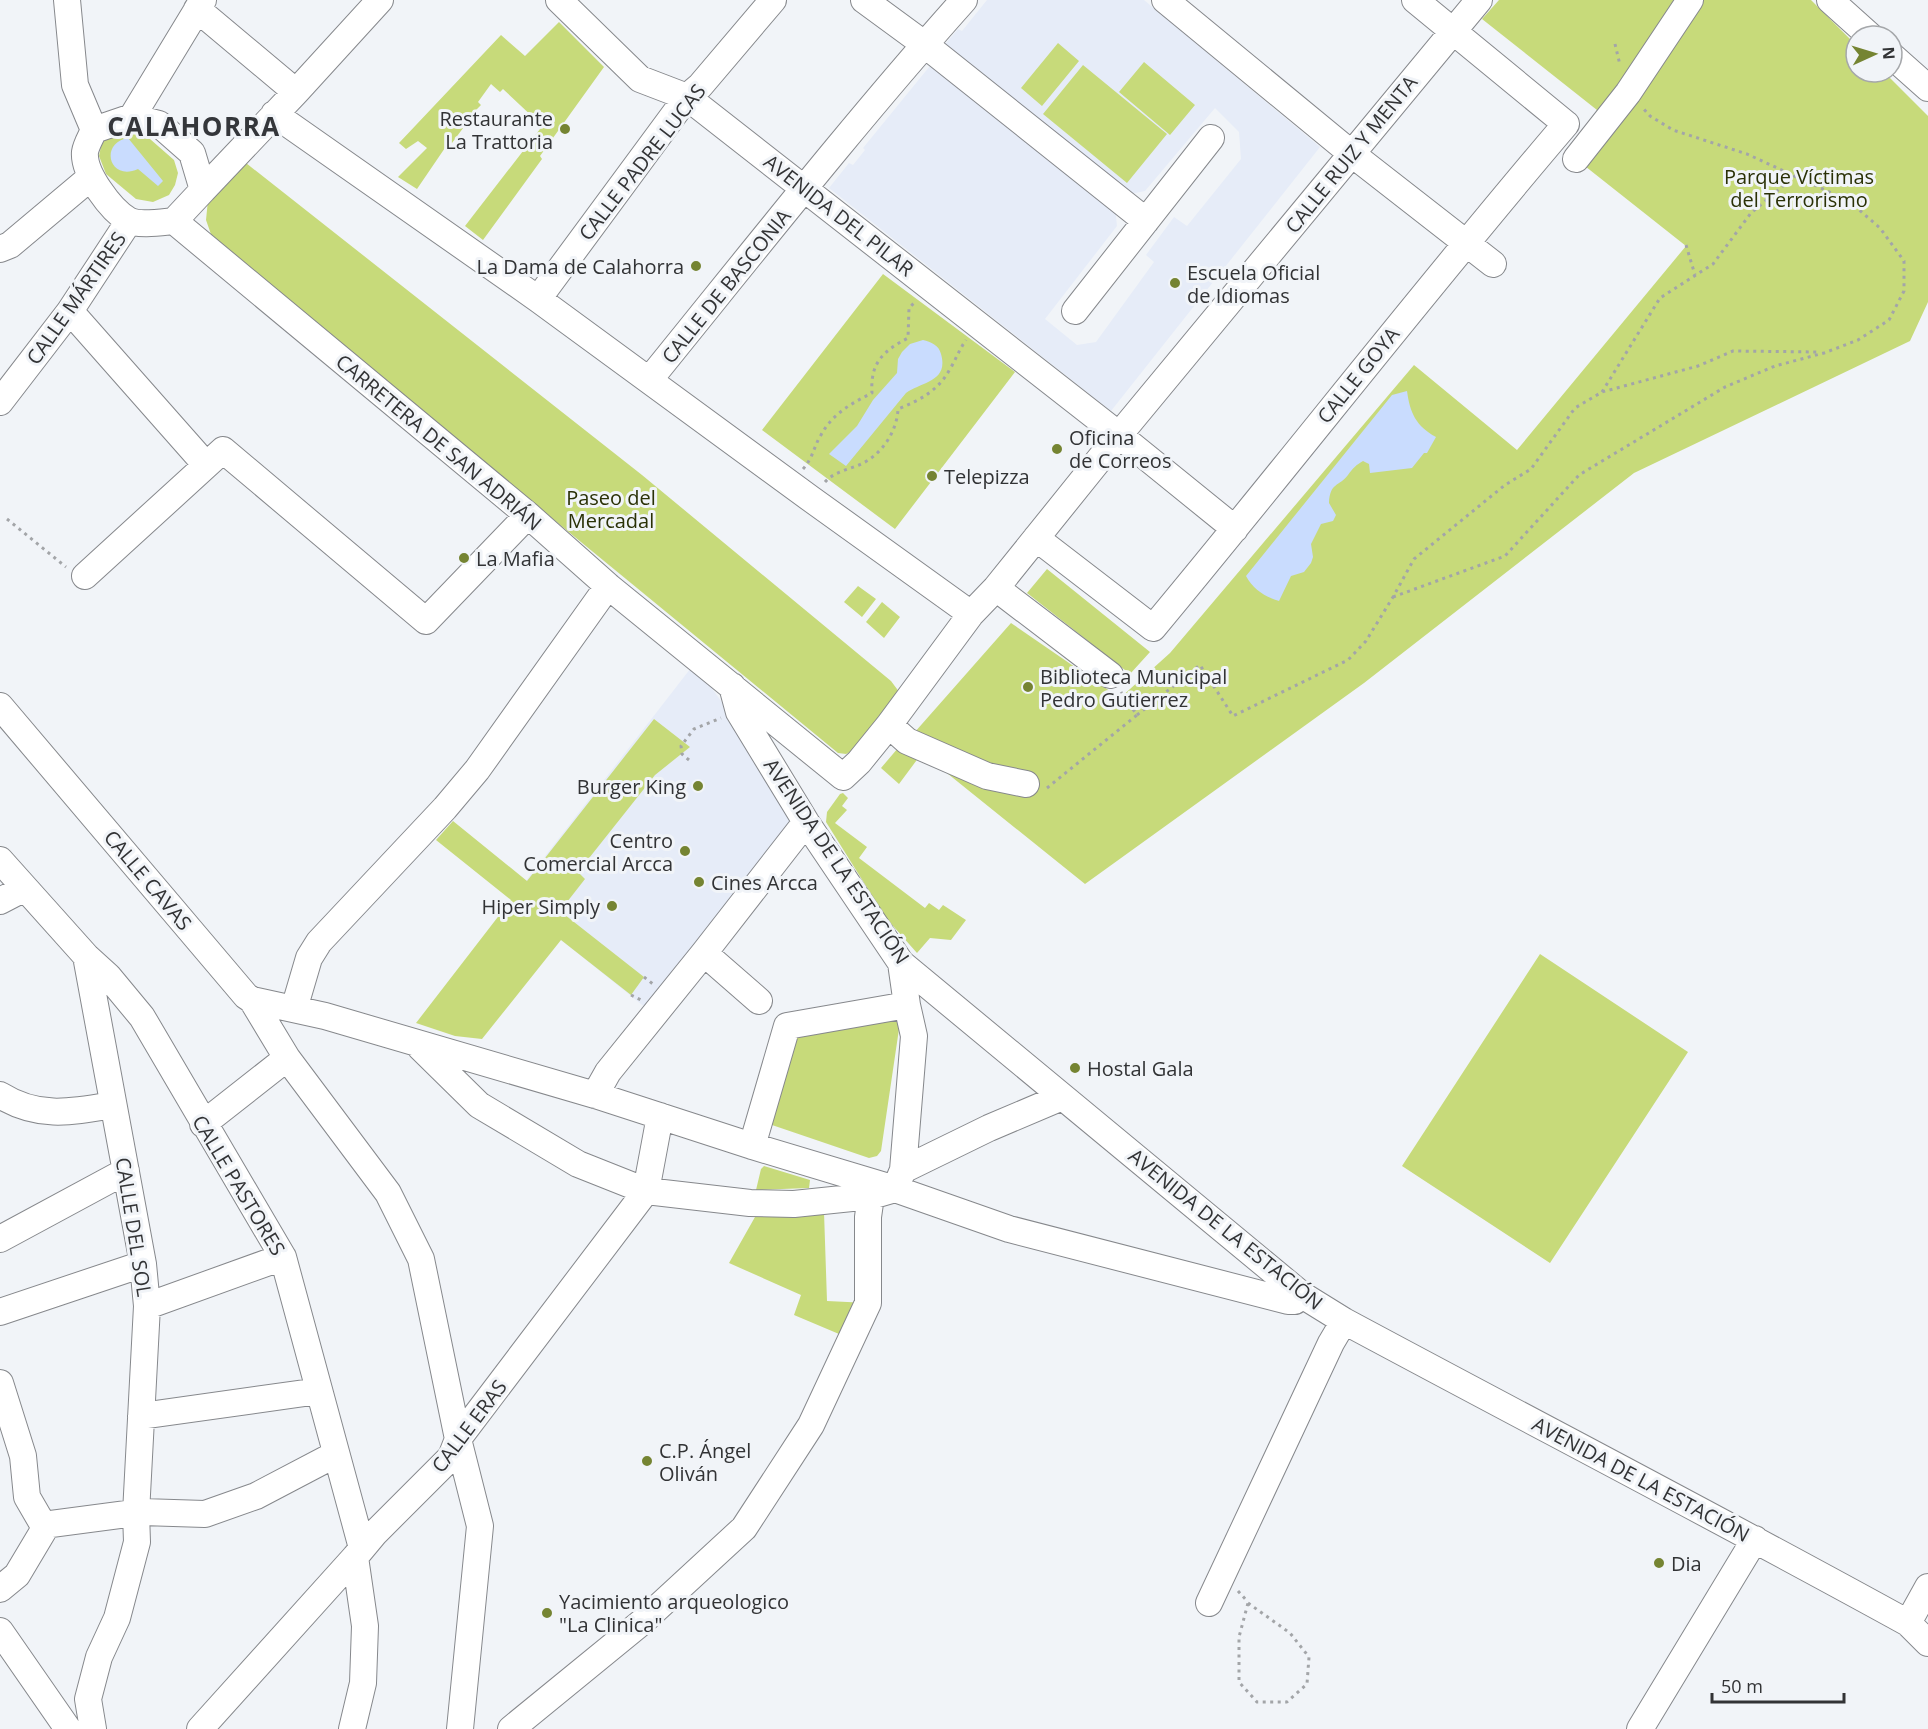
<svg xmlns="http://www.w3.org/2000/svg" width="1928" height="1729" font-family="'Open Sans',sans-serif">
	<rect width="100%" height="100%" fill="#f1f4f8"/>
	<path fill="#e6ecf8" d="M 987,0 L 1144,0 L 1320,147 L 1111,411 L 829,188 L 849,163 L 853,165 L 865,150 L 863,148 L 934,61 L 1115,207 L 1117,226 L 1045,319 L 1077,345 L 1096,342 L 1154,262 L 1146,255 L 1174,217 L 1187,226 L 1241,159 L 1239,132 L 1215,108 L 1145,191 L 1130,194 L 942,48 L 958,29 L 962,31 Z
		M 694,664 L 724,705 L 795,821 L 646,1008 L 511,900 Z"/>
	<path fill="#c7da7a" d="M 1499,0 L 1811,0 L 1856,45 L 1856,72 L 1884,72 L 1928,116 L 1928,302 L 1910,341 L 1634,473 L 1364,683 L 1085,884 L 922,753 L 899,784 L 881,768 L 904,741 L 907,741 L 1011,623 L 1120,698 L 1170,653 L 1414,365 L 1517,450 L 1686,246 L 1576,159 L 1597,110 L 1482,19 Z
		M 559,22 L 604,67 L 540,156 L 542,159 L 483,240 L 465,226 L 540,129 L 534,123 L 536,120 L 503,89 L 500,92 L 491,84 L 478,102 L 481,105 L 476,110 L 478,112 L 472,116 L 452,143 L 449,142 L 417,189 L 398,177 L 427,148 L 418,141 L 406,149 L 399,143 L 501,35 L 525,56 Z
		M 1058,43 L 1079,61 L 1042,106 L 1021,88 Z
		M 1144,62 L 1195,105 L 1170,135 L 1119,92 Z
		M 1083,65 L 1167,134 L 1127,183 L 1043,114 Z
		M 123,128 L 142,132 L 174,160 L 178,173 L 175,185 L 169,195 L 153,202 L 136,199 L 106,174 L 99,156 L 101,146 L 106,136 Z
		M 246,163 L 642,475 L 891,681 L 900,693 L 852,751 L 846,754 L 838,753 L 213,240 L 206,220 L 208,200 Z
		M 883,274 L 1015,372 L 895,529 L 762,430 Z
		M 1047,569 L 1150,652 L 1130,674 L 1027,593 Z
		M 858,586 L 876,599 L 862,617 L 844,602 Z
		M 882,602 L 900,617 L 884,638 L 866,622 Z
		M 654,719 L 690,747 L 655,775 L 578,872 L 585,879 L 560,911 L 644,977 L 631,995 L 561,940 L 482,1039 L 455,1036 L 416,1023 L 511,900 L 436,840 L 453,821 L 527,881 Z
		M 843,793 L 848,798 L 842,806 L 847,810 L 835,823 L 867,847 L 859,858 L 925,908 L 929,903 L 939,910 L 943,905 L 966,920 L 951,940 L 930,938 L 917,953 L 886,918 L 826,822 L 827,812 L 840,794 Z
		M 1540,954 L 1688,1052 L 1550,1263 L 1402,1166 Z
		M 898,1019 L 899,1029 L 881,1151 L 877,1156 L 869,1158 L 772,1125 L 767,1122 L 793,1037 Z
		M 764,1166 L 810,1180 L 809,1188 L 756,1190 L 761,1169 Z
		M 794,1204 L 824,1212 L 827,1301 L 868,1303 L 839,1334 L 794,1315 L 801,1295 L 729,1263 L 755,1217 Z"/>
	<path fill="#c9dcfe" d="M 128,138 L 163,181 L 158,186 L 138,169 C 109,182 99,143 128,138 Z
		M 923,340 C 931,342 939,345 941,354 C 949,382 921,382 906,393 L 846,466 L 829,454 L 857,426 L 873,400 L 897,373 L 898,359 L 902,352 L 910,344 Z
		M 1407,391 C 1410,413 1416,426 1436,437 L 1427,453 L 1424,453 L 1412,468 L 1370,473 L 1369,464 L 1363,461 C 1356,465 1353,468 1348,475 C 1339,487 1330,482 1329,503 L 1336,515 L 1333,521 L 1321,524 L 1311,544 L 1313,557 L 1311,563 L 1304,572 L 1291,576 L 1279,601 C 1265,597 1253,589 1246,576 L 1392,395 Z"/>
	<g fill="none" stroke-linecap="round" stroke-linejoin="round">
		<defs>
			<path id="minor" d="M 67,0 L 75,85 L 94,130
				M 559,0 L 640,79 L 687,97 L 1119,435 L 1235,529
				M 864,0 L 924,44 L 1146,221
				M 1165,0 L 1352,154 L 1493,264
				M 1830,0 L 1870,36
				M 197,9 L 296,92
				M 1892,56 L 1928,88
				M 274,114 L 538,299 L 811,499 L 971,614
				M 132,117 L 159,124 L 192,153 L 203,190 L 174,221 C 163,222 138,226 128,220 C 111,210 83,173 85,152 C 86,145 91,137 94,130 Z
				M 132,117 L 203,0
				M 1576,159 L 1628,93 L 1690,0
				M 203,190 L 296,92 L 380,0
				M 174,221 L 528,515 L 608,586 L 843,777 L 859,762 L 889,725 L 971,614 L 996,588 L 1119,435 L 1479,0
				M 0,249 L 10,245 L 91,177
				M 538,299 L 687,97 L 700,86 L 773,0
				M 70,311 L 206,465
				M 1075,311 L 1211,138
				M 650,379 C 753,252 855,122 964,0
				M 0,402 L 70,311 L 129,221
				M 1036,538 L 1153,628 C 1292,461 1425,289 1566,124 L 1415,0
				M 85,576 L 223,450 L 426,621 L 528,515
				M 996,588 L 1110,675
				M 732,686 L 739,712 L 806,822 L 901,963 L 1302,1295 L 1344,1321 C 1532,1422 1721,1520 1908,1623 L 1928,1643
				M 0,706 L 246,996 L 252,1000 L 287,1058 L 388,1193 L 421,1259 L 458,1439 L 480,1526 L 460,1729
				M 889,725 L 907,741 L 987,776 L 1026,784
				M 0,860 L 86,956 L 143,1264 L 147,1306 L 136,1513 L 137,1542 L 117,1618 L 99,1657 L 88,1699 L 93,1729
				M 0,901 L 25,888
				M 704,953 L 759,1001
				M 86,956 L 108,976 L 142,1017 L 283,1257 L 362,1548
				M 252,1000 L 325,1016 L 595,1095 L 752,1146 L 895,1189 L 1009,1229 L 1288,1301 L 1295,1301 L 1302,1295
				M 294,1009 L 309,958 L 319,942 L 445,808 L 477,770 L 608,586
				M 420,1047 L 479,1105 L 578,1164 L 646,1191 L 750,1203 L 794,1204 L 871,1196 L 895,1189 L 903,1170 L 914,1036 L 907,1005 L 901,963
				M 0,1095 C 38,1119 72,1112 113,1105
				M 595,1095 L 608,1072 L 704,953 L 806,822
				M 203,1124 L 287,1058
				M 752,1146 L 787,1026 L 907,1005
				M 903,1170 L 989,1128 L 1062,1097
				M 0,1239 L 126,1171
				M 147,1306 L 283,1257
				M 0,1312 L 143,1264
				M 0,1383 L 23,1456 L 27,1497 L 45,1528
				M 141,1416 L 319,1391
				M 0,1589 L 17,1575 L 45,1528 L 51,1524 L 142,1512 L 205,1514 L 256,1496 L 336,1454
				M 1209,1603 L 1331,1343 L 1344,1321
				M 1908,1623 L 1928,1587
				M 0,1631 L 68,1729
				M 200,1729 L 355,1557 L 375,1533 L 451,1457 L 458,1439 L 646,1191 L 660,1116
				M 352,1729 L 363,1683 L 365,1626 L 355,1557
				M 511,1729 L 642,1622 L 744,1528 L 811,1425 L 868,1303 L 868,1217 L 871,1196
				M 1640,1729 L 1755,1539"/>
		</defs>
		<use href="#minor" stroke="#86888c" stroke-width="28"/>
		<path stroke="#a3a5a8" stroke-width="3" stroke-dasharray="3 4.5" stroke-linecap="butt" d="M 1615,44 L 1620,65
			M 1686,245 L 1695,275
			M 1602,392 L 1660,298 L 1713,264 L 1751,213 L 1796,175
			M 803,469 C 814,456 813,448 821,435 C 832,414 852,403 872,393 C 870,363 883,351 908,338 L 909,308 L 916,301
			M 825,482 C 834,472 847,470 859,465 C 881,456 897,432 898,409 C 920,400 938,391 950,369 C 956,359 959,350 966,340
			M 7,519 L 66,567
			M 1393,597 L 1505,556 L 1579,475 L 1725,387 L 1775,366 L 1824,353 L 1858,340 L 1889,320 L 1904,291 L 1904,261 L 1880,228 L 1849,201 L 1747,154 L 1673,130 L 1650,116 L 1642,107
			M 1137,715 L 1200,665 L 1233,716 L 1348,660 L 1366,641 L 1393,597 L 1414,559 L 1505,485 L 1531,469 L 1575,408 L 1602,392 L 1698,366 L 1733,351 L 1819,352
			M 689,760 L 682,754 L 681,746 L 694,729 L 721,718
			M 1047,788 L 1137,715 L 1121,692
			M 644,977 L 653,984
			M 631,995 L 641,1000
			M 1238,1591 L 1248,1602
			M 1248,1603 L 1290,1633 L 1309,1657 L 1307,1684 L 1287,1702 L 1257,1702 L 1239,1682 L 1239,1637 Z"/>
		<use href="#minor" stroke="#fff" stroke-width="26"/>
	</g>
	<g fill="#758432" stroke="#f1f4f8" stroke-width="2">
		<circle cx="565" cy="129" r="6"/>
		<circle cx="696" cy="266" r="6"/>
		<circle cx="1175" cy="283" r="6"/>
		<circle cx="1057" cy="449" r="6"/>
		<circle cx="932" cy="476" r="6"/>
		<circle cx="464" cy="558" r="6"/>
		<circle cx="1028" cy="687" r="6"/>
		<circle cx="698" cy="786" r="6"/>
		<circle cx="685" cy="851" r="6"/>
		<circle cx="699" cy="882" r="6"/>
		<circle cx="612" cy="906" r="6"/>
		<circle cx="1075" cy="1068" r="6"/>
		<circle cx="647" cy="1461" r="6"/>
		<circle cx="1659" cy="1563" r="6"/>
		<circle cx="547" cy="1613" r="6"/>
	</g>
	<g text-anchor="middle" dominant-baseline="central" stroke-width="6" stroke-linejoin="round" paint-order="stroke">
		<g font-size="20" fill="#323335" stroke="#f1f4f8" text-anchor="start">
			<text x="553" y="118" text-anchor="end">Restaurante<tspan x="553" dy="23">La Trattoria</tspan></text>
			<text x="684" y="266" text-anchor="end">La Dama de Calahorra</text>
			<text x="1187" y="272">Escuela Oficial<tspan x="1187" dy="23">de Idiomas</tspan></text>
			<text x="1069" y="437">Oficina<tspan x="1069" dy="23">de Correos</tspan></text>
			<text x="944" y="476">Telepizza</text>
			<text x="476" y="558">La Mafia</text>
			<text x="1040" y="676">Biblioteca Municipal<tspan x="1040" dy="23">Pedro Gutierrez</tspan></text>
			<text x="686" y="786" text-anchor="end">Burger King</text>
			<text x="673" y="840" text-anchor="end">Centro<tspan x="673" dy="23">Comercial Arcca</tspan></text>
			<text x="711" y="882">Cines Arcca</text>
			<text x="600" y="906" text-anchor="end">Hiper Simply</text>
			<text x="1087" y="1068">Hostal Gala</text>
			<text x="659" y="1450">C.P. Ángel<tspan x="659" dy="23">Oliván</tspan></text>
			<text x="1671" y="1563">Dia</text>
			<text x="559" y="1601">Yacimiento arqueologico<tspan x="559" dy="23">"La Clinica"</tspan></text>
		</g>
		<g font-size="20" fill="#323335" stroke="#f1f4f8">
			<text transform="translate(1351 154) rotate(-51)">CALLE RUIZ Y MENTA</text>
			<text transform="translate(642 162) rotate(-52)">CALLE PADRE LUCAS</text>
			<text transform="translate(839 215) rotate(38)">AVENIDA DEL PILAR</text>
			<text transform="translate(726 286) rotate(-51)">CALLE DE BASCONIA</text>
			<text transform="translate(76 298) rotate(-55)">CALLE MÁRTIRES</text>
			<text transform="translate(1358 375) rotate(-51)">CALLE GOYA</text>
			<text transform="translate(439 442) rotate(40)">CARRETERA DE SAN ADRIÁN</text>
			<text transform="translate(837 861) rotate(56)">AVENIDA DE LA ESTACIÓN</text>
			<text transform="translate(148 880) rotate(50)">CALLE CAVAS</text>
			<text transform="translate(239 1185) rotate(59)">CALLE PASTORES</text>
			<text transform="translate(134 1227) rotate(81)">CALLE DEL SOL</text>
			<text transform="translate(1226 1229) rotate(39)">AVENIDA DE LA ESTACIÓN</text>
			<text transform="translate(469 1426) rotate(-53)">CALLE ERAS</text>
			<text transform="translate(1641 1479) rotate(28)">AVENIDA DE LA ESTACIÓN</text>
		</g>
		<g font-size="20" fill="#2a3106" stroke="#f1f4f8">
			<text x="1799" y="176">Parque Víctimas<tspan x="1799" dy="23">del Terrorismo</tspan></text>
			<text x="611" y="497">Paseo del<tspan x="611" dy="23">Mercadal</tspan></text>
		</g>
		<g font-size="26" font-weight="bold" letter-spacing="1.5" fill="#34363a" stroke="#f1f4f8">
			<text x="194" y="126">CALAHORRA</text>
		</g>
	</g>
	<g transform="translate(1874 54) rotate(86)"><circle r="28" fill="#f1f4f8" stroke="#a5a7aa" stroke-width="1.5"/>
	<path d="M0-4.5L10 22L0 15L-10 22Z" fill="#758432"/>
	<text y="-9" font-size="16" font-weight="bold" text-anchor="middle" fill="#323335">N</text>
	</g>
	<path d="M1712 1693v9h132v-9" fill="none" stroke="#323335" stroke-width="3"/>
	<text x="1721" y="1693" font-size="18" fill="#323335" stroke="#f1f4f8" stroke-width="4.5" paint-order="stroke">50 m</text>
</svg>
